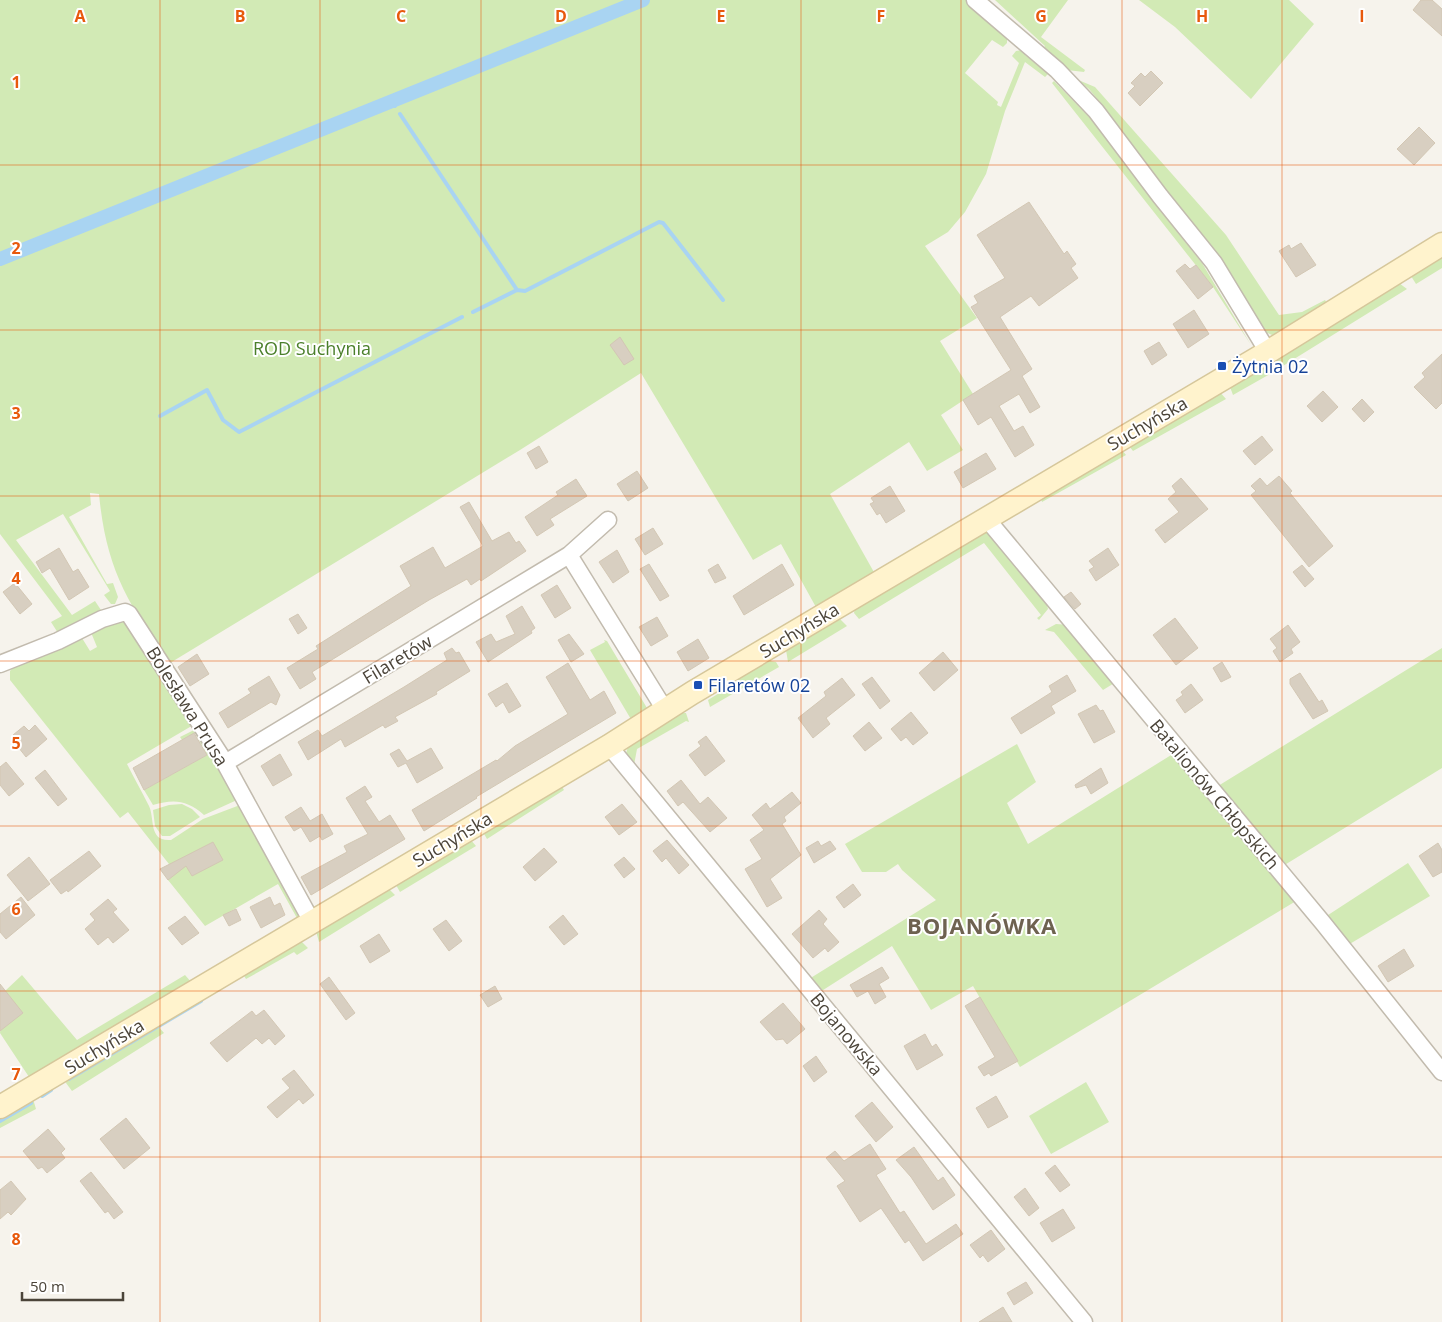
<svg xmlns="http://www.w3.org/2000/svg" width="1442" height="1322" font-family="'Open Sans',sans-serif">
	<rect width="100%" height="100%" fill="#f6f3ec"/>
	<path fill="#d2eab5" d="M 0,0 L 633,0 L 0,257 Z
		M 647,0 L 966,0 L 1007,37 L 1007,43 L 1003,47 L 992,40 L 965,73 L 998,102 L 997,105 L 1001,107 L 1019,63 L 1012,56 L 1016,51 L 1022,50 L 1027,53 L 1025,55 L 1048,74 L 1045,77 L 1025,62 L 1005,111 L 986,174 L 965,212 L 948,232 L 925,246 L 977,318 L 940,341 L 973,394 L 941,415 L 963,450 L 927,471 L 909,442 L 830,494 L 875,574 L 817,609 L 781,544 L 753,560 L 641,373 L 520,450 L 170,663 C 127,603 106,568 99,494 L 90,493 L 91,505 L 69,517 L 107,584 L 113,583 L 118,597 L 115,604 L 111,604 L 104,595 L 110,591 L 63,514 L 16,540 L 72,615 L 95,601 L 103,613 L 58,633 L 51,622 L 62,616 L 0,534 L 0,261 Z
		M 995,0 L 1068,0 L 1041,37 L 1085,70 L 1084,72 L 1067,70 L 1042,50 L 1045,46 Z
		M 1139,0 L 1289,0 L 1314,24 L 1251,99 L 1175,27 Z
		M 1076,79 L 1095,87 L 1226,235 L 1279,315 L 1302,312 L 1325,300 L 1328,305 L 1279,334 L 1272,335 L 1263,331 L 1220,258 L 1168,196 L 1107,111 L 1089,89 Z
		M 1054,81 L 1093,121 L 1152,200 L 1202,263 L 1251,345 L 1213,287 L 1052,83 Z
		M 1442,252 L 1442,268 L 1416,284 L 1411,276 Z
		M 1399,283 L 1407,289 L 1278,369 L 1272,361 Z
		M 1266,365 L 1270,374 L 1233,395 L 1230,387 Z
		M 1219,391 L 1226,399 L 1133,451 L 1129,446 Z
		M 1122,450 L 1126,455 L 1042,502 L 1041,499 Z
		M 986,530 L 1046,601 L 1048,609 L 1039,620 L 1037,618 L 1041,615 L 984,543 L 859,619 L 854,613 L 855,607 Z
		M 840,619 L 847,626 L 788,662 L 786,650 Z
		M 125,620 L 195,724 L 127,764 C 134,778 142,792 149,806 C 155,818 148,842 171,840 L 203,819 L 240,805 L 299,917 L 298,920 L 278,884 L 205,926 L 168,880 L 176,873 L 128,812 L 120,818 L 10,680 L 10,671 L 15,665 L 82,638 L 90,651 L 97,647 L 90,630 Z
		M 1056,624 L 1070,625 L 1116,682 L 1103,690 L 1054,632 L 1045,630 Z
		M 604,640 L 607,641 L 647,708 L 632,721 L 590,650 L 605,642 Z
		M 1442,648 L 1442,768 L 1283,866 L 1218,786 Z
		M 770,661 L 776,662 L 779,667 L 710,707 L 708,700 L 729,687 L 730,683 Z
		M 682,713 L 686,713 L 689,722 L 686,721 L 637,749 L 634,765 L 625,757 L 629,743 Z
		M 196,729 L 237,800 L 204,815 C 187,800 174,799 153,805 L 144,790 L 207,755 L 195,733 L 182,740 L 180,737 Z
		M 1017,744 L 1036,782 L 1007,803 L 1028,844 L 1176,752 L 1296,901 L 1020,1067 L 973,986 L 931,1010 L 892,946 L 820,992 L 809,979 L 936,900 L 902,870 L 898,864 L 886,872 L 862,872 L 845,844 Z
		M 560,783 L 564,790 L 487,839 L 483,832 Z
		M 182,804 L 192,809 L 200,817 L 170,836 L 162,836 L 155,826 L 153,810 L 169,805 Z
		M 470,839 L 476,846 L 400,892 L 396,885 Z
		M 1408,863 L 1430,896 L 1348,945 L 1325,917 Z
		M 389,889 L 395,895 L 319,942 L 316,931 Z
		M 301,941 L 308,948 L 297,955 L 294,952 L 246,979 L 243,974 Z
		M 22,975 L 77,1040 L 185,975 L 192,983 L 31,1080 L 0,1033 L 5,991 Z
		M 157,1025 L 164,1033 L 72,1091 L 66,1083 L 67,1077 Z
		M 1086,1082 L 1109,1122 L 1051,1154 L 1029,1116 Z
		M 33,1099 L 36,1109 L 0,1128 L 0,1117 Z"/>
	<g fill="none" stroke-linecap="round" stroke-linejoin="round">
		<path stroke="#a9d4f2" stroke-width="4" d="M 391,101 L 395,106
			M 400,114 L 517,290 L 525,291 L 659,222 L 663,223 L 723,300
			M 473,312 L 517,290
			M 160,416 L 207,390 L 223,420 L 239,432 L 462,317
			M 69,1079 L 201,1001
			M 42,1096 L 51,1090
			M 0,1121 L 31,1103"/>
		<path stroke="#a9d4f2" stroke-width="14" d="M 0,259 L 643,0"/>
	</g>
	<path fill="#d8cfc1" stroke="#d3c7b4" d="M 1421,0 L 1432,0 L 1442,9 L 1442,36 L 1413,10 Z
		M 1151,71 L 1163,83 L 1140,106 L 1128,93 L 1135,86 L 1131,83 L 1141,73 L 1145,77 Z
		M 1419,127 L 1435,143 L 1414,165 L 1397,149 Z
		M 1029,202 L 1064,254 L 1067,251 L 1076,264 L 1071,268 L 1078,278 L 1039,306 L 1031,296 L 1000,317 L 1032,369 L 1022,376 L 1040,407 L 1030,413 L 1019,394 L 999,406 L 1014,431 L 1023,426 L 1034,445 L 1015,457 L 991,417 L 978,425 L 963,400 L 1011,370 L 971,307 L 978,303 L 974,296 L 1005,278 L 977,235 Z
		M 1301,243 L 1316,265 L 1296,277 L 1279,251 L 1289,245 L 1291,249 Z
		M 1185,264 L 1190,269 L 1196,265 L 1213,287 L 1198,299 L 1176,271 Z
		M 1194,310 L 1209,334 L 1188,348 L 1173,324 Z
		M 620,337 L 634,359 L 624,365 L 610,345 Z
		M 1159,342 L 1167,355 L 1152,365 L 1144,351 Z
		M 1442,354 L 1442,403 L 1436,409 L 1414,387 L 1425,377 L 1422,373 Z
		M 1323,391 L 1338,407 L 1322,422 L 1307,406 Z
		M 1362,399 L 1374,412 L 1364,422 L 1352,409 Z
		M 1262,436 L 1273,450 L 1255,465 L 1243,451 Z
		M 539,446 L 548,462 L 536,469 L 527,453 Z
		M 986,453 L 996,469 L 963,488 L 954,472 Z
		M 637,471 L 648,488 L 628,501 L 617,484 Z
		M 1279,476 L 1292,491 L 1290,493 L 1333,546 L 1309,567 L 1251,495 L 1256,491 L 1251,486 L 1260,478 L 1267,486 Z
		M 1181,478 L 1208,509 L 1165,543 L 1155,530 L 1179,512 L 1168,499 L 1176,492 L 1172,486 Z
		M 576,479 L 587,496 L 550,519 L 554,525 L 537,536 L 525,517 L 558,495 L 556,492 Z
		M 890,486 L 905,511 L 886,523 L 880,513 L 877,515 L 870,504 L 874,502 L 871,498 Z
		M 469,502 L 492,541 L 509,532 L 516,543 L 519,541 L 526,551 L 481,581 L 480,579 L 471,585 L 467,579 L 429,600 L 312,672 L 316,679 L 300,689 L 287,668 L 318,649 L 316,646 L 411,586 L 400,566 L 433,547 L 445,568 L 483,546 L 460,507 Z
		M 653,528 L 663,544 L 645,555 L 635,539 Z
		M 59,548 L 73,572 L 78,569 L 89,587 L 69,600 L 50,568 L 42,573 L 36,562 Z
		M 1108,548 L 1119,565 L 1096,581 L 1089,570 L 1094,567 L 1089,561 Z
		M 617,550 L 629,572 L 613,583 L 599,562 Z
		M 649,564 L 669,596 L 660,601 L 640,569 Z
		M 718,564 L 726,578 L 715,583 L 708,570 Z
		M 782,564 L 794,585 L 744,615 L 733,596 Z
		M 1302,565 L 1314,579 L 1305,587 L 1293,572 Z
		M 15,583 L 32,604 L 20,614 L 3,592 Z
		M 557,585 L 571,608 L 555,618 L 541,595 Z
		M 1071,592 L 1081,604 L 1075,609 L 1064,597 Z
		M 522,606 L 535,628 L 531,631 L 532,633 L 488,662 L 476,642 L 491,634 L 496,642 L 515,634 L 506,616 Z
		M 298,614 L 307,628 L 298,634 L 289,619 Z
		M 657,617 L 668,636 L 651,646 L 639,627 Z
		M 1175,618 L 1198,648 L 1176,665 L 1153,635 Z
		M 1288,625 L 1300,642 L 1291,649 L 1293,653 L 1280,662 L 1273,651 L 1277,648 L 1270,639 Z
		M 569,634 L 584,654 L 571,662 L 558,640 Z
		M 698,639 L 709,658 L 688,671 L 677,652 Z
		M 452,648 L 456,653 L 459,652 L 470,671 L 436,692 L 437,694 L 395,717 L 398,721 L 385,728 L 383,725 L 345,747 L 341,739 L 308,760 L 298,742 L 318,730 L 322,736 L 404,687 L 447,660 L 444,653 Z
		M 943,652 L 958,670 L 934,691 L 919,673 Z
		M 197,654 L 209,674 L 190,686 L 178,667 Z
		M 1222,662 L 1231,677 L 1221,682 L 1213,668 Z
		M 568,663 L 590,700 L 604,691 L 616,713 L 476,797 L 477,798 L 424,831 L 412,810 L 496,760 L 497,761 L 515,746 L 568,714 L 546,677 Z
		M 1300,673 L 1319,702 L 1322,700 L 1328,711 L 1313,719 L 1290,684 L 1290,679 Z
		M 1067,675 L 1076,691 L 1051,706 L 1055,713 L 1021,734 L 1011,718 L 1052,692 L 1049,686 Z
		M 269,676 L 280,695 L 276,705 L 271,702 L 228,728 L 219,713 L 251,693 L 248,689 Z
		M 872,677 L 890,701 L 880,709 L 862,684 Z
		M 842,678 L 855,695 L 826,718 L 830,724 L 813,738 L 798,718 L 826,696 L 824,692 Z
		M 507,683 L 521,706 L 509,713 L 503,702 L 496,707 L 488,694 Z
		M 1191,684 L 1203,700 L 1185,713 L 1176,700 L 1183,695 L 1181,692 Z
		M 1096,705 L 1100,711 L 1103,710 L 1115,732 L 1094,743 L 1078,714 Z
		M 911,712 L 928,733 L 913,745 L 906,737 L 901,741 L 891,729 Z
		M 869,722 L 882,738 L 865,751 L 853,736 Z
		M 35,725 L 47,739 L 26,757 L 15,743 L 17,741 L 13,735 L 24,726 L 29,731 Z
		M 194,733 L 207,755 L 144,790 L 133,768 Z
		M 706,736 L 725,761 L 705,776 L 689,755 L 701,746 L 698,742 Z
		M 431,748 L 443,768 L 417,783 L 406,763 L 398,767 L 390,754 L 399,749 L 407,761 Z
		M 280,754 L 292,775 L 273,786 L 261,766 Z
		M 6,762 L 24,784 L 9,796 L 0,785 L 0,767 Z
		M 1101,768 L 1108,783 L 1091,794 L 1086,785 L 1076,788 L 1075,785 Z
		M 45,770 L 67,799 L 58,806 L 35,778 Z
		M 681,780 L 700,804 L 708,797 L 727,818 L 710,832 L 683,802 L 678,806 L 667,791 Z
		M 365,786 L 372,797 L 365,801 L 379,822 L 390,815 L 405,839 L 311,895 L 301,877 L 347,852 L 344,846 L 368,834 L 346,798 Z
		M 792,792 L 801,803 L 784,817 L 786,821 L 782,824 L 801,855 L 770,879 L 782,898 L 767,907 L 745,869 L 762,859 L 750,840 L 764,830 L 752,815 L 766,803 L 770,809 Z
		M 622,804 L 637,822 L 619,835 L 605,817 Z
		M 301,807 L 310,821 L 322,814 L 333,834 L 322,840 L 320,836 L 310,842 L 301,827 L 294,831 L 285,817 Z
		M 667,840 L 689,865 L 679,874 L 666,858 L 662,862 L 653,851 Z
		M 818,841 L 821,846 L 830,841 L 836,849 L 814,863 L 806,848 Z
		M 213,842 L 223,860 L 192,876 L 186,866 L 168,880 L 160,869 Z
		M 1438,843 L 1442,850 L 1442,872 L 1433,877 L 1419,856 Z
		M 544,848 L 557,862 L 535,881 L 523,867 Z
		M 89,851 L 101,866 L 68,892 L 67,890 L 61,894 L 50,880 Z
		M 29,857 L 50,884 L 28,901 L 7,875 Z
		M 624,857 L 635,869 L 624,878 L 614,865 Z
		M 853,884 L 861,895 L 844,908 L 836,897 Z
		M 21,897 L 35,915 L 6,939 L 0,932 L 0,914 Z
		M 270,897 L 274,906 L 280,903 L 285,915 L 261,928 L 250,907 Z
		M 108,899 L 117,909 L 113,912 L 129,930 L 113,943 L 108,937 L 98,945 L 85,929 L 95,920 L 90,914 Z
		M 236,909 L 241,920 L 229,926 L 223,915 Z
		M 819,910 L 827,919 L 823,924 L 839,942 L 828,952 L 825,948 L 813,958 L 792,934 Z
		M 563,915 L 578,934 L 564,945 L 549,927 Z
		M 185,916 L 199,933 L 182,945 L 168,928 Z
		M 446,920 L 462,941 L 449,951 L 433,929 Z
		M 379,934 L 390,951 L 370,963 L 360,946 Z
		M 1404,949 L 1414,966 L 1388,982 L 1378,966 Z
		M 882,967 L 889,978 L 879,984 L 886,997 L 875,1004 L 868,991 L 857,997 L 850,985 Z
		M 329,977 L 355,1013 L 346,1020 L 320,984 Z
		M 0,984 L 23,1013 L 0,1031 Z
		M 495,986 L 502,999 L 488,1007 L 480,995 Z
		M 980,997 L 1018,1061 L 991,1076 L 989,1073 L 984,1076 L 978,1067 L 995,1057 L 965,1006 Z
		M 783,1003 L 805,1029 L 787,1044 L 783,1039 L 776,1040 L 760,1022 Z
		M 264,1010 L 285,1036 L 275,1045 L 269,1038 L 262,1044 L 256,1038 L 227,1062 L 210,1043 L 252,1011 L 256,1016 Z
		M 925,1034 L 932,1047 L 936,1044 L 943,1055 L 917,1070 L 904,1046 Z
		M 816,1056 L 827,1072 L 814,1082 L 803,1066 Z
		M 294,1070 L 314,1095 L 303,1104 L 299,1099 L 277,1118 L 267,1107 L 290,1088 L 282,1079 Z
		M 996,1096 L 1008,1117 L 988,1128 L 976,1108 Z
		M 872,1102 L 893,1127 L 876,1142 L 855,1116 Z
		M 126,1118 L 150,1148 L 124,1169 L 100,1139 Z
		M 48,1129 L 65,1149 L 61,1153 L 65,1158 L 47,1173 L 42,1167 L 38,1169 L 23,1151 Z
		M 870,1144 L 886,1169 L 876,1175 L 900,1213 L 904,1211 L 926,1244 L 956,1224 L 963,1234 L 923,1261 L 909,1240 L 905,1243 L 881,1208 L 860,1222 L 837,1186 L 845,1181 L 826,1158 L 835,1151 L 844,1161 Z
		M 914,1147 L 938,1181 L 943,1177 L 955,1195 L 933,1210 L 911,1177 L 896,1160 Z
		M 1055,1165 L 1070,1185 L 1060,1192 L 1045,1173 Z
		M 91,1172 L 123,1212 L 114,1219 L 108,1211 L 105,1213 L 80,1181 Z
		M 11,1181 L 26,1199 L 11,1215 L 8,1212 L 0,1219 L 0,1190 Z
		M 1025,1188 L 1039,1208 L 1029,1216 L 1014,1197 Z
		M 1063,1209 L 1075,1228 L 1052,1242 L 1040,1223 Z
		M 991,1230 L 1005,1249 L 988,1262 L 983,1255 L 980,1258 L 970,1245 Z
		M 1026,1282 L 1033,1293 L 1014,1305 L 1007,1293 Z
		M 1003,1307 L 1012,1322 L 979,1322 Z"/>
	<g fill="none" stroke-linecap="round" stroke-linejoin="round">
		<defs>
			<path id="street" d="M 975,0 L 1057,70 L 1096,111 L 1160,196 L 1214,263 L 1268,352
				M 986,518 L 1323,923 L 1442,1072
				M 569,555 L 665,710
				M 0,664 L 58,641 L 102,619 L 125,612 L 129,614 L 221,756 L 312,922
				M 609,746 L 1084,1322
				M 225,763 L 569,555 L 608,520"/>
			<path id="secondary" d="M 0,1107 L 609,746 L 692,693 L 1268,352 L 1442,244"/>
		</defs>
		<use href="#street" stroke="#c2bbae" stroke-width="19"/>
		<use href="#secondary" stroke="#d6c79b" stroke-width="25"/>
		<use href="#street" stroke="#fff" stroke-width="16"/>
		<use href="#secondary" stroke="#fff3cd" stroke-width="22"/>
	</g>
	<path fill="none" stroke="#e8590c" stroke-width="1" stroke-opacity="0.55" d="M 160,0 L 160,1322M 320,0 L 320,1322M 481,0 L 481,1322M 641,0 L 641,1322M 801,0 L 801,1322M 961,0 L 961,1322M 1122,0 L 1122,1322M 1282,0 L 1282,1322M 0,165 L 1442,165M 0,330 L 1442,330M 0,496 L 1442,496M 0,661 L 1442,661M 0,826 L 1442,826M 0,991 L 1442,991M 0,1157 L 1442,1157"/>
	<g fill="#1a4fb4" stroke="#fff" stroke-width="2">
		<rect x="1217" y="361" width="10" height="10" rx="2.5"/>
		<rect x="693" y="680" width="10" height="10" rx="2.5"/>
	</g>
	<g text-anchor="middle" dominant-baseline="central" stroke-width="4" stroke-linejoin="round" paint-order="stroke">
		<g font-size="18" fill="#4a7f2a" stroke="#fff">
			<text x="312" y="348">ROD Suchynia</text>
		</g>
		<g font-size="18" fill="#164399" stroke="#fff" text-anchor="start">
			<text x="1232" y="366">Żytnia 02</text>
			<text x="708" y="685">Filaretów 02</text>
		</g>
		<g font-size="18" fill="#4b4439" stroke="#fff">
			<text transform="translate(1147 423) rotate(-30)">Suchyńska</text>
			<text transform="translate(799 630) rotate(-31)">Suchyńska</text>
			<text transform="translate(397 659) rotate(-31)">Filaretów</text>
			<text transform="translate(188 706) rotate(58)">Bolesława Prusa</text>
			<text transform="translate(1215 794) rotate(50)">Batalionów Chłopskich</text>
			<text transform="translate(452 839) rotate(-31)">Suchyńska</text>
			<text transform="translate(847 1034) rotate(50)">Bojanowska</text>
			<text transform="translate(104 1046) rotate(-31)">Suchyńska</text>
		</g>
		<g font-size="22" font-weight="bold" letter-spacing="1" fill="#6e6250" stroke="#fff">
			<text x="982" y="925">BOJANÓWKA</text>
		</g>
	</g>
	<g font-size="16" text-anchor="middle" font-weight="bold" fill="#e8590c" stroke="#fff" stroke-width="4" stroke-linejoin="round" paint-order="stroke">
		<text x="80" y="22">A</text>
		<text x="240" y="22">B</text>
		<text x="401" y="22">C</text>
		<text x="561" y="22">D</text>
		<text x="721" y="22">E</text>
		<text x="881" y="22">F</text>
		<text x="1041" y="22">G</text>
		<text x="1202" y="22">H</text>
		<text x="1362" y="22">I</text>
		<text x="16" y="88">1</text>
		<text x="16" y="254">2</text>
		<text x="16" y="419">3</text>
		<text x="16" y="584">4</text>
		<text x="16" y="749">5</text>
		<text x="16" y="915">6</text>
		<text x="16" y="1080">7</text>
		<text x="16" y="1245">8</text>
	</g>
	<path d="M22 1292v8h101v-8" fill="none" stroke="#4b4439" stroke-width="2.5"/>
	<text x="30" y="1292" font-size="15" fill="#4b4439" stroke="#ffffff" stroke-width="4" paint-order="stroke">50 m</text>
</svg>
